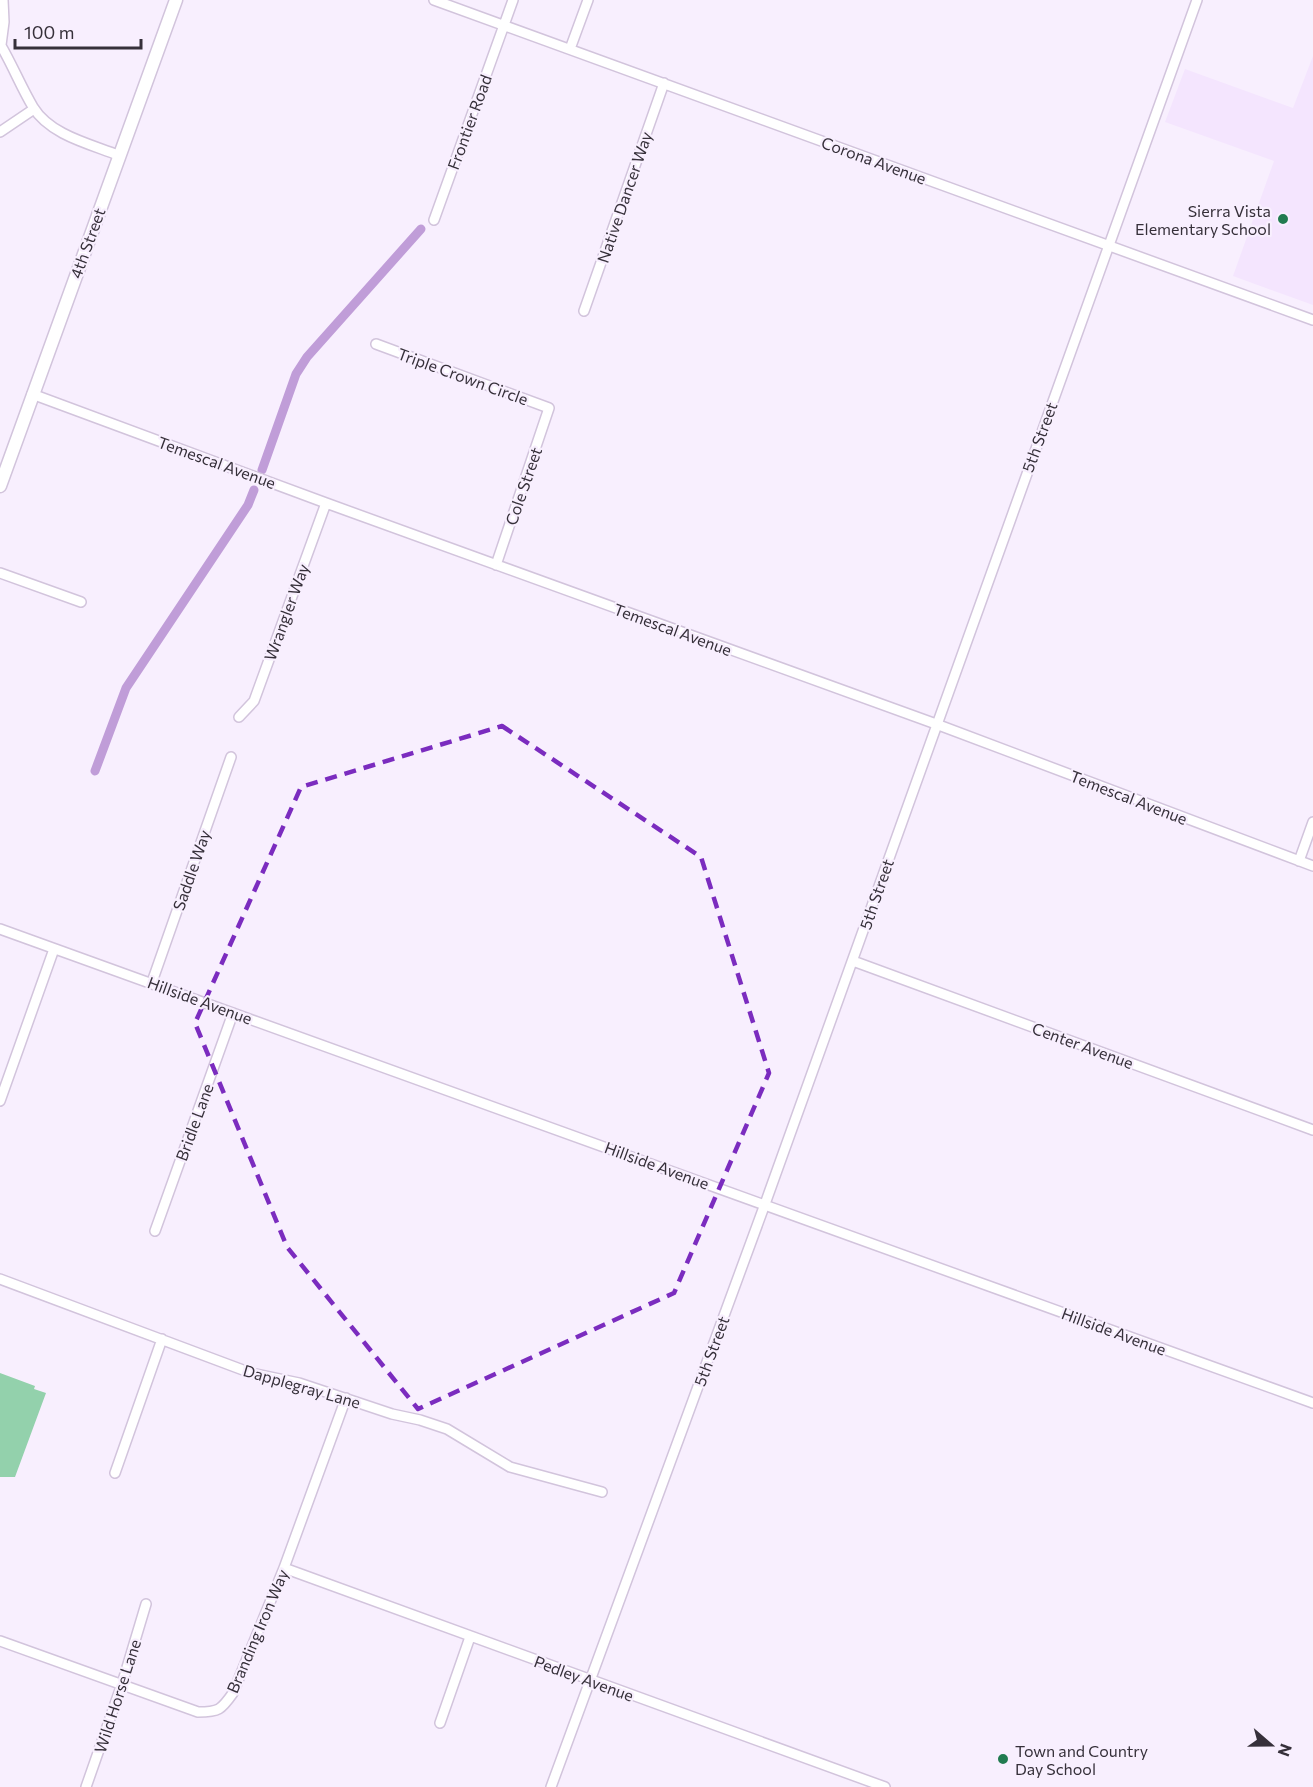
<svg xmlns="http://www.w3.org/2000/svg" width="1313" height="1787" font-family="Commissioner,sans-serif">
	<rect width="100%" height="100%" fill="#f8effe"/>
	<path fill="#f4e5fe" d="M 1313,56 L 1313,305 L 1233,276 L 1274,161 L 1165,122 L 1185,69 L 1293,108 Z"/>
	<path fill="#93d1ac" d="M 0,1373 L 35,1386 L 34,1389 L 46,1393 L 15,1477 L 0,1477 Z"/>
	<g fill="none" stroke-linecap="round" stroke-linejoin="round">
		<path stroke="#c09dd8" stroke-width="9" d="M 262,470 L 296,374 L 307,357 L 421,229
			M 95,771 L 126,688 L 248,505 L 254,490"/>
		<defs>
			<path id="street" d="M 434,0 L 1313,320
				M 0,44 C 12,64 21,87 33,107 C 50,135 90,144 118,155
				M 1,45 L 4,22 L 3,0
				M 570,49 L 588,0
				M 0,132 L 34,109
				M 434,220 L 513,0
				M 584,311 L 664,83
				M 376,344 L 549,408 L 496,565
				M 32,394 L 326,503 L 936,724 L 1313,866
				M 0,573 L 81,602
				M 239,717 L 254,701 L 326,503
				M 1299,861 L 1313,822
				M 0,929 L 1313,1403
				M 853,961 L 1313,1130
				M 152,982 L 231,757
				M 0,1101 L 54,949
				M 155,1231 L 233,1013
				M 0,1279 L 251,1373 L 299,1383 L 392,1414 L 420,1420 L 447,1429 L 510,1467 L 602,1492
				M 115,1473 L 162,1339
				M 284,1568 L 885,1787
				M 0,1641 L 198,1712 C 219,1712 221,1710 233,1693 L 284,1568 L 346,1398
				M 440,1723 L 470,1637
				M 86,1787 L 122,1684 L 146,1604
				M 551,1787 L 765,1204 L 1197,0"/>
			<path id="secondary" d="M 0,486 L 176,0"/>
		</defs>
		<use href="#street" stroke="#d2c4dc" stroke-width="12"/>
		<use href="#secondary" stroke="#d2c4dc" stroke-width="15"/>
		<use href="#street" stroke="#fff" stroke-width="9"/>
		<use href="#secondary" stroke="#fff" stroke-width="12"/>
	</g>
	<path fill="none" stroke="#7b2cbf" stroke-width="4.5" stroke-dasharray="12 8" stroke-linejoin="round" d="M 502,726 L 701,857 L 769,1073 L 674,1293 L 418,1409 L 287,1247 L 195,1023 L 301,787 Z"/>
	<g fill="#217b50" stroke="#f8effe" stroke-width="2">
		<circle cx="1283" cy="219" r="6"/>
		<circle cx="1003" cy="1759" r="6"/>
	</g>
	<g text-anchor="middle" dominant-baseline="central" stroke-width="4.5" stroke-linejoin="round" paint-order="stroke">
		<g font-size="16" fill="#36303a" stroke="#f8effe">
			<text transform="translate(469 122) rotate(-70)">Frontier Road</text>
			<text transform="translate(874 160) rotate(20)">Corona Avenue</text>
			<text transform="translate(624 197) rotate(-71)">Native Dancer Way</text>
			<text transform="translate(87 243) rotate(-70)">4th Street</text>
			<text transform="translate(463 376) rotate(20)">Triple Crown Circle</text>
			<text transform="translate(1039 437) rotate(-70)">5th Street</text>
			<text transform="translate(217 462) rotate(20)">Temescal Avenue</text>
			<text transform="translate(523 486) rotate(-71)">Cole Street</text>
			<text transform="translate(286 612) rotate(-70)">Wrangler Way</text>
			<text transform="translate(673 629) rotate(20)">Temescal Avenue</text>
			<text transform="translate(1129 797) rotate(21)">Temescal Avenue</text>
			<text transform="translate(191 870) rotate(-71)">Saddle Way</text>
			<text transform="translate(876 894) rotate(-71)">5th Street</text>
			<text transform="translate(200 1000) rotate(20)">Hillside Avenue</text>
			<text transform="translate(1083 1045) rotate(20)">Center Avenue</text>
			<text transform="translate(194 1122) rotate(-70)">Bridle Lane</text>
			<text transform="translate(657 1165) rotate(20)">Hillside Avenue</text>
			<text transform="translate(1114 1331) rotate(20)">Hillside Avenue</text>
			<text transform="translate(711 1351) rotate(-70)">5th Street</text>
			<text transform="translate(302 1386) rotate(16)">Dapplegray Lane</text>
			<text transform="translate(257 1631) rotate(-67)">Branding Iron Way</text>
			<text transform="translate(584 1678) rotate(20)">Pedley Avenue</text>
			<text transform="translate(117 1696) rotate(-72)">Wild Horse Lane</text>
		</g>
		<g font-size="16" fill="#36303a" stroke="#f8effe" text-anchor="end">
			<text x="1271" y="210">Sierra Vista<tspan x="1271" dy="18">Elementary School</tspan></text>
			<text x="1015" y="1750" text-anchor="start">Town and Country<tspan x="1015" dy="18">Day School</tspan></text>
		</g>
	</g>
	<g transform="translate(1271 1745) rotate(110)" stroke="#f8effe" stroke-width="4.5" paint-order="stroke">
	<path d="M0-4.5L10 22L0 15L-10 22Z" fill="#36303a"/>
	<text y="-9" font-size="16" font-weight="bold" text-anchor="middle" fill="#36303a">N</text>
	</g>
	<path d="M15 39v9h126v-9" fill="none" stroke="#36303a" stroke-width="3"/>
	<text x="24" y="39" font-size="18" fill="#36303a" stroke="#f8effe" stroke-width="4.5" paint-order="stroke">100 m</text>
</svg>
